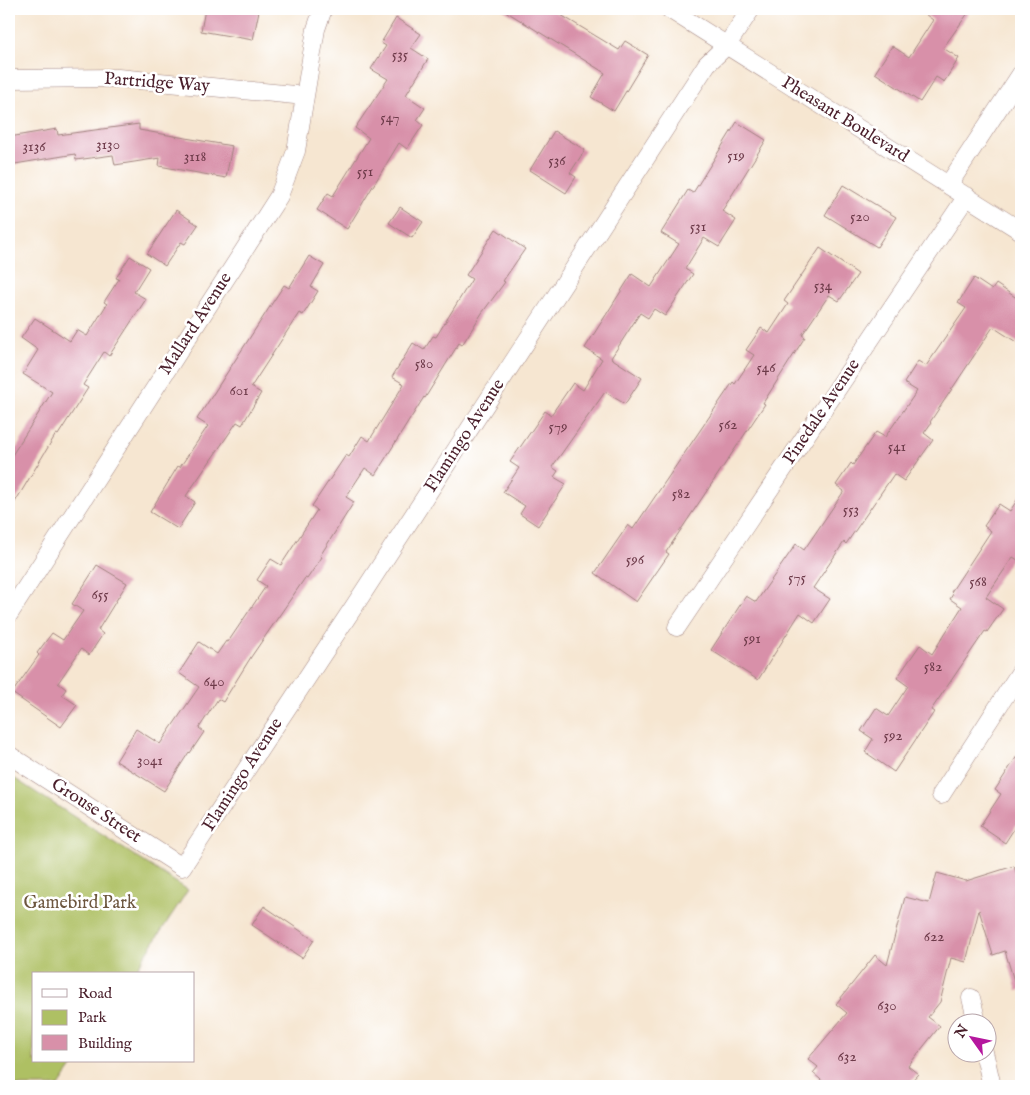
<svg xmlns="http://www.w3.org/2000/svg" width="1030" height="1095" font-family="'IM FELL English',serif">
	<rect width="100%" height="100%" fill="#fff"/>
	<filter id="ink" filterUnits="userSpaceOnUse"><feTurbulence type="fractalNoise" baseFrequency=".02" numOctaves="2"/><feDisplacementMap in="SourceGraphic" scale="10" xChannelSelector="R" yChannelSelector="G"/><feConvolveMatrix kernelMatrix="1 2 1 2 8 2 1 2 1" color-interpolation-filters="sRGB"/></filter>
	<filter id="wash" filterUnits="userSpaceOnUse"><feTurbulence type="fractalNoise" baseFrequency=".0096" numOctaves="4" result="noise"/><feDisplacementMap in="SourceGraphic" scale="20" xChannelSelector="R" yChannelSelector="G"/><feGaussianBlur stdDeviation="1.12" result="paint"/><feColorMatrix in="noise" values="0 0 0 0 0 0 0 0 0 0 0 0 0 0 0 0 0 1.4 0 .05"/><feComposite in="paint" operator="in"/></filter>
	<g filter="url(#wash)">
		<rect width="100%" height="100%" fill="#f6e6d1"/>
		<path fill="#aec064" stroke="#7c7048" d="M 9,775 L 188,890 L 133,974 L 34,974 L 34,1061 L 76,1061 L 59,1086 L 9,1086 Z"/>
		<g id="blocks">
			<path fill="#d890a9" d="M 205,9 L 248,9 L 259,11 L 253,40 L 201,31 Z
				M 502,9 L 551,9 L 619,50 L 625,41 L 648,55 L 614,111 L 591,97 L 605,73 Z
				M 918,9 L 971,9 L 943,48 L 959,58 L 944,82 L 936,77 L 920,102 L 875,73 L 892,46 L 909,57 L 933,20 Z
				M 396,18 L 421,34 L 411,48 L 428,59 L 406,95 L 425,108 L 417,120 L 423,125 L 407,149 L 399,143 L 347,229 L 317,210 L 328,193 L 333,196 L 369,138 L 355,128 L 388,79 L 371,69 L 386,46 L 381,43 Z
				M 737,122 L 766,140 L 722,211 L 736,220 L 719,247 L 704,238 L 685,269 L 693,274 L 665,316 L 654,309 L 648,318 L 640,313 L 611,358 L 642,378 L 625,404 L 605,392 L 552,467 L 558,471 L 554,477 L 566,484 L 538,526 L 520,514 L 525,506 L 503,492 L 519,468 L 510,462 L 545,411 L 551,415 L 573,383 L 583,390 L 602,359 L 585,348 L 632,274 L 651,287 L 679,244 L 661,233 L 688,190 L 693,193 Z
				M 139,124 L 139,130 L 232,146 L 226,178 L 159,166 L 160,158 L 115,165 L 113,155 L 76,160 L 75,154 L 9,165 L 9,137 L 57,129 L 58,135 Z
				M 554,131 L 585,150 L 570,173 L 576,177 L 566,193 L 530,170 Z
				M 843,185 L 896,217 L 877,247 L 825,215 Z
				M 400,207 L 423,222 L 412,238 L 389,223 Z
				M 176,210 L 198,225 L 185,244 L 181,242 L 165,266 L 147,254 Z
				M 496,229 L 525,249 L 503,281 L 505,282 L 482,313 L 462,345 L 459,343 L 425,398 L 424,397 L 375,475 L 365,468 L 346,497 L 354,502 L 320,556 L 322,557 L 307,579 L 305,578 L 251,657 L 223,702 L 218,699 L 199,728 L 204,732 L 190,753 L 189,752 L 164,791 L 116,761 L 136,729 L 160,744 L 199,687 L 179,673 L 199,642 L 217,654 L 226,641 L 228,642 L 266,586 L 257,580 L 271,559 L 281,565 L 317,510 L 312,506 L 346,455 L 349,457 L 362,436 L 369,441 L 404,384 L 392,377 L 413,343 L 424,350 L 433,336 L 436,337 L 472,279 L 466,275 Z
				M 820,248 L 858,274 L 839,301 L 829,295 L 802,335 L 805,337 L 763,403 L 765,404 L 666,552 L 669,554 L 636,602 L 595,573 L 628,525 L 633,529 L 733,382 L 735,384 L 754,355 L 746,350 L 761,328 L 769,333 L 788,304 L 784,301 Z
				M 130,256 L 149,268 L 134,292 L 146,299 L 109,356 L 104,352 L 83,385 L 88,388 L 58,435 L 56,434 L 9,512 L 9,460 L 52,392 L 23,374 L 38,350 L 21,338 L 35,318 L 70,341 L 77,330 L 87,336 L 107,304 L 104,302 L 119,279 L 116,278 Z
				M 309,256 L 324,265 L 311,287 L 318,291 L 303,315 L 299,313 L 251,387 L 261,393 L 242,425 L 237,422 L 186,496 L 195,502 L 178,529 L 150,512 L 178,466 L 180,467 L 208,426 L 197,419 L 284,285 L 289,288 Z
				M 974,278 L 992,290 L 996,284 L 1021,301 L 1021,345 L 993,327 L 930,422 L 931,423 L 924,433 L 933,440 L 904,481 L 894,474 L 846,544 L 844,542 L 813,588 L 830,599 L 814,623 L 800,613 L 758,680 L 711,650 L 746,596 L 756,602 L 796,544 L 804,550 L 844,491 L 836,485 L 851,463 L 853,465 L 876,432 L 885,437 L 917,391 L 904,383 L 918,361 L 926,366 L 966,308 L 958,303 Z
				M 1021,494 L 1021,562 L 1013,557 L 986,597 L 1003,609 L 987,632 L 985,631 L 931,710 L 934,712 L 894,772 L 865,752 L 873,739 L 861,731 L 876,708 L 888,716 L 908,686 L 897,678 L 920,645 L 932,654 L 962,607 L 950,599 L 953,594 L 951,592 L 991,531 L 984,526 L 999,504 L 1010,511 Z
				M 97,565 L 127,583 L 98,630 L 103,634 L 89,655 L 81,649 L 58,683 L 66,689 L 62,695 L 77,705 L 61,727 L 12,693 L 39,655 L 37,653 L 52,633 L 63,640 L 83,611 L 72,604 Z
				M 1021,750 L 1021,818 L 1005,843 L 980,826 L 1001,794 L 995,790 Z
				M 1014,866 L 1021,888 L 1021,990 L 1017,991 L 1005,951 L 993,955 L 979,910 L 966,962 L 951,958 L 940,1002 L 928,1017 L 940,1026 L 908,1066 L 918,1074 L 907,1086 L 828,1086 L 813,1073 L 818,1067 L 808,1059 L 847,1013 L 836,1004 L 875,955 L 887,965 L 905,897 L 929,903 L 937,873 L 966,881 Z
				M 264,906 L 314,940 L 302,958 L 252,925 Z"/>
		</g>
	</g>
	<g filter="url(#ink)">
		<use href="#blocks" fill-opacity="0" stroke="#a0827e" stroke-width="1"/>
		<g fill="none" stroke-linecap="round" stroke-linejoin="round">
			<defs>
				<path id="minor" d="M 669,9 L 1021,231
					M 9,79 L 118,78 L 305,96
					M 949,184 L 1021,74
					M 9,614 L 279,196 L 296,151 L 316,29 L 323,9
					M 677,627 L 967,196
					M 9,755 L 182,867 L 355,605 L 707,64 L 727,45 L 751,9
					M 941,795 L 1021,671
					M 971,998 L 977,1022
					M 984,1052 L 992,1086"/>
			</defs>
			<use href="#minor" stroke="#a0827e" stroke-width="19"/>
			<use href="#minor" stroke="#fff" stroke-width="18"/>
		</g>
	</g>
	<g text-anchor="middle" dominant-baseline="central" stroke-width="5" stroke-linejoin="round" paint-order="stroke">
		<g font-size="15" fill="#6e3b4a">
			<text x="400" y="54">535</text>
			<text x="390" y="117">547</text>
			<text x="108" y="144">3130</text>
			<text x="34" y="146">3136</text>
			<text x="736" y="155">519</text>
			<text x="195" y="156">3118</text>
			<text x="557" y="160">536</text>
			<text x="365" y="171">551</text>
			<text x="860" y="216">520</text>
			<text x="698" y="226">531</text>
			<text x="823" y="285">534</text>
			<text x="424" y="363">580</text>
			<text x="766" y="367">546</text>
			<text x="239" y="390">601</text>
			<text x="728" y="424">562</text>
			<text x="558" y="426">579</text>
			<text x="897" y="446">541</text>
			<text x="681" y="493">582</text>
			<text x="851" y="509">553</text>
			<text x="635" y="559">596</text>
			<text x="797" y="577">575</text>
			<text x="978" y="581">568</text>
			<text x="100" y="594">655</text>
			<text x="752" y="638">591</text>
			<text x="933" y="666">582</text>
			<text x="214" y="681">640</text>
			<text x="893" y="735">592</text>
			<text x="150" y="760">3041</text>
			<text x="934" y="936">622</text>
			<text x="887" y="1005">630</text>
			<text x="847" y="1056">632</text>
		</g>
		<g font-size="18" fill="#4a1f2b" stroke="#fff">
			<text transform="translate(157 83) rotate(4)">Partridge Way</text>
			<text transform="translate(845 120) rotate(32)">Pheasant Boulevard</text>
			<text transform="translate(196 324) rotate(-57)">Mallard Avenue</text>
			<text transform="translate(822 412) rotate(-56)">Pinedale Avenue</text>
			<text transform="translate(465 436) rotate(-57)">Flamingo Avenue</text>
			<text transform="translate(243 775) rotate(-57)">Flamingo Avenue</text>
			<text transform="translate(96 811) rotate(33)">Grouse Street</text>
		</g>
		<g font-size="18" fill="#6d573f" stroke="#fff">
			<text x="80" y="903">Gamebird Park</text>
		</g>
	</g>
	<rect width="1030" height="1095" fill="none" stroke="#fff" stroke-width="30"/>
	<rect x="32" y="972" width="162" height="90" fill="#ffffff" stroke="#b7a5aa"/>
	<rect x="42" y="989" width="25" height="8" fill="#ffffff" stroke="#b7a5aa"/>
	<text x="78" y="998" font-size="15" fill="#4a1f2b">Road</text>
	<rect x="42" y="1010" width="25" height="15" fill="#aec064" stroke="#b7a5aa"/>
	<text x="78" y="1022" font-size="15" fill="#4a1f2b">Park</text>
	<rect x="42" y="1035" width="25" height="15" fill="#d890a9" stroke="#b7a5aa"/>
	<text x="78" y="1048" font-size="15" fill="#4a1f2b">Building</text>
	<g transform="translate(972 1038) rotate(303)"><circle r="24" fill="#ffffff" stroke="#b7a5aa"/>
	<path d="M0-4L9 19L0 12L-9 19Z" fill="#b5179e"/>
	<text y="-8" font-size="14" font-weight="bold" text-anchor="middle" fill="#4a1f2b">N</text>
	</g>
</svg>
